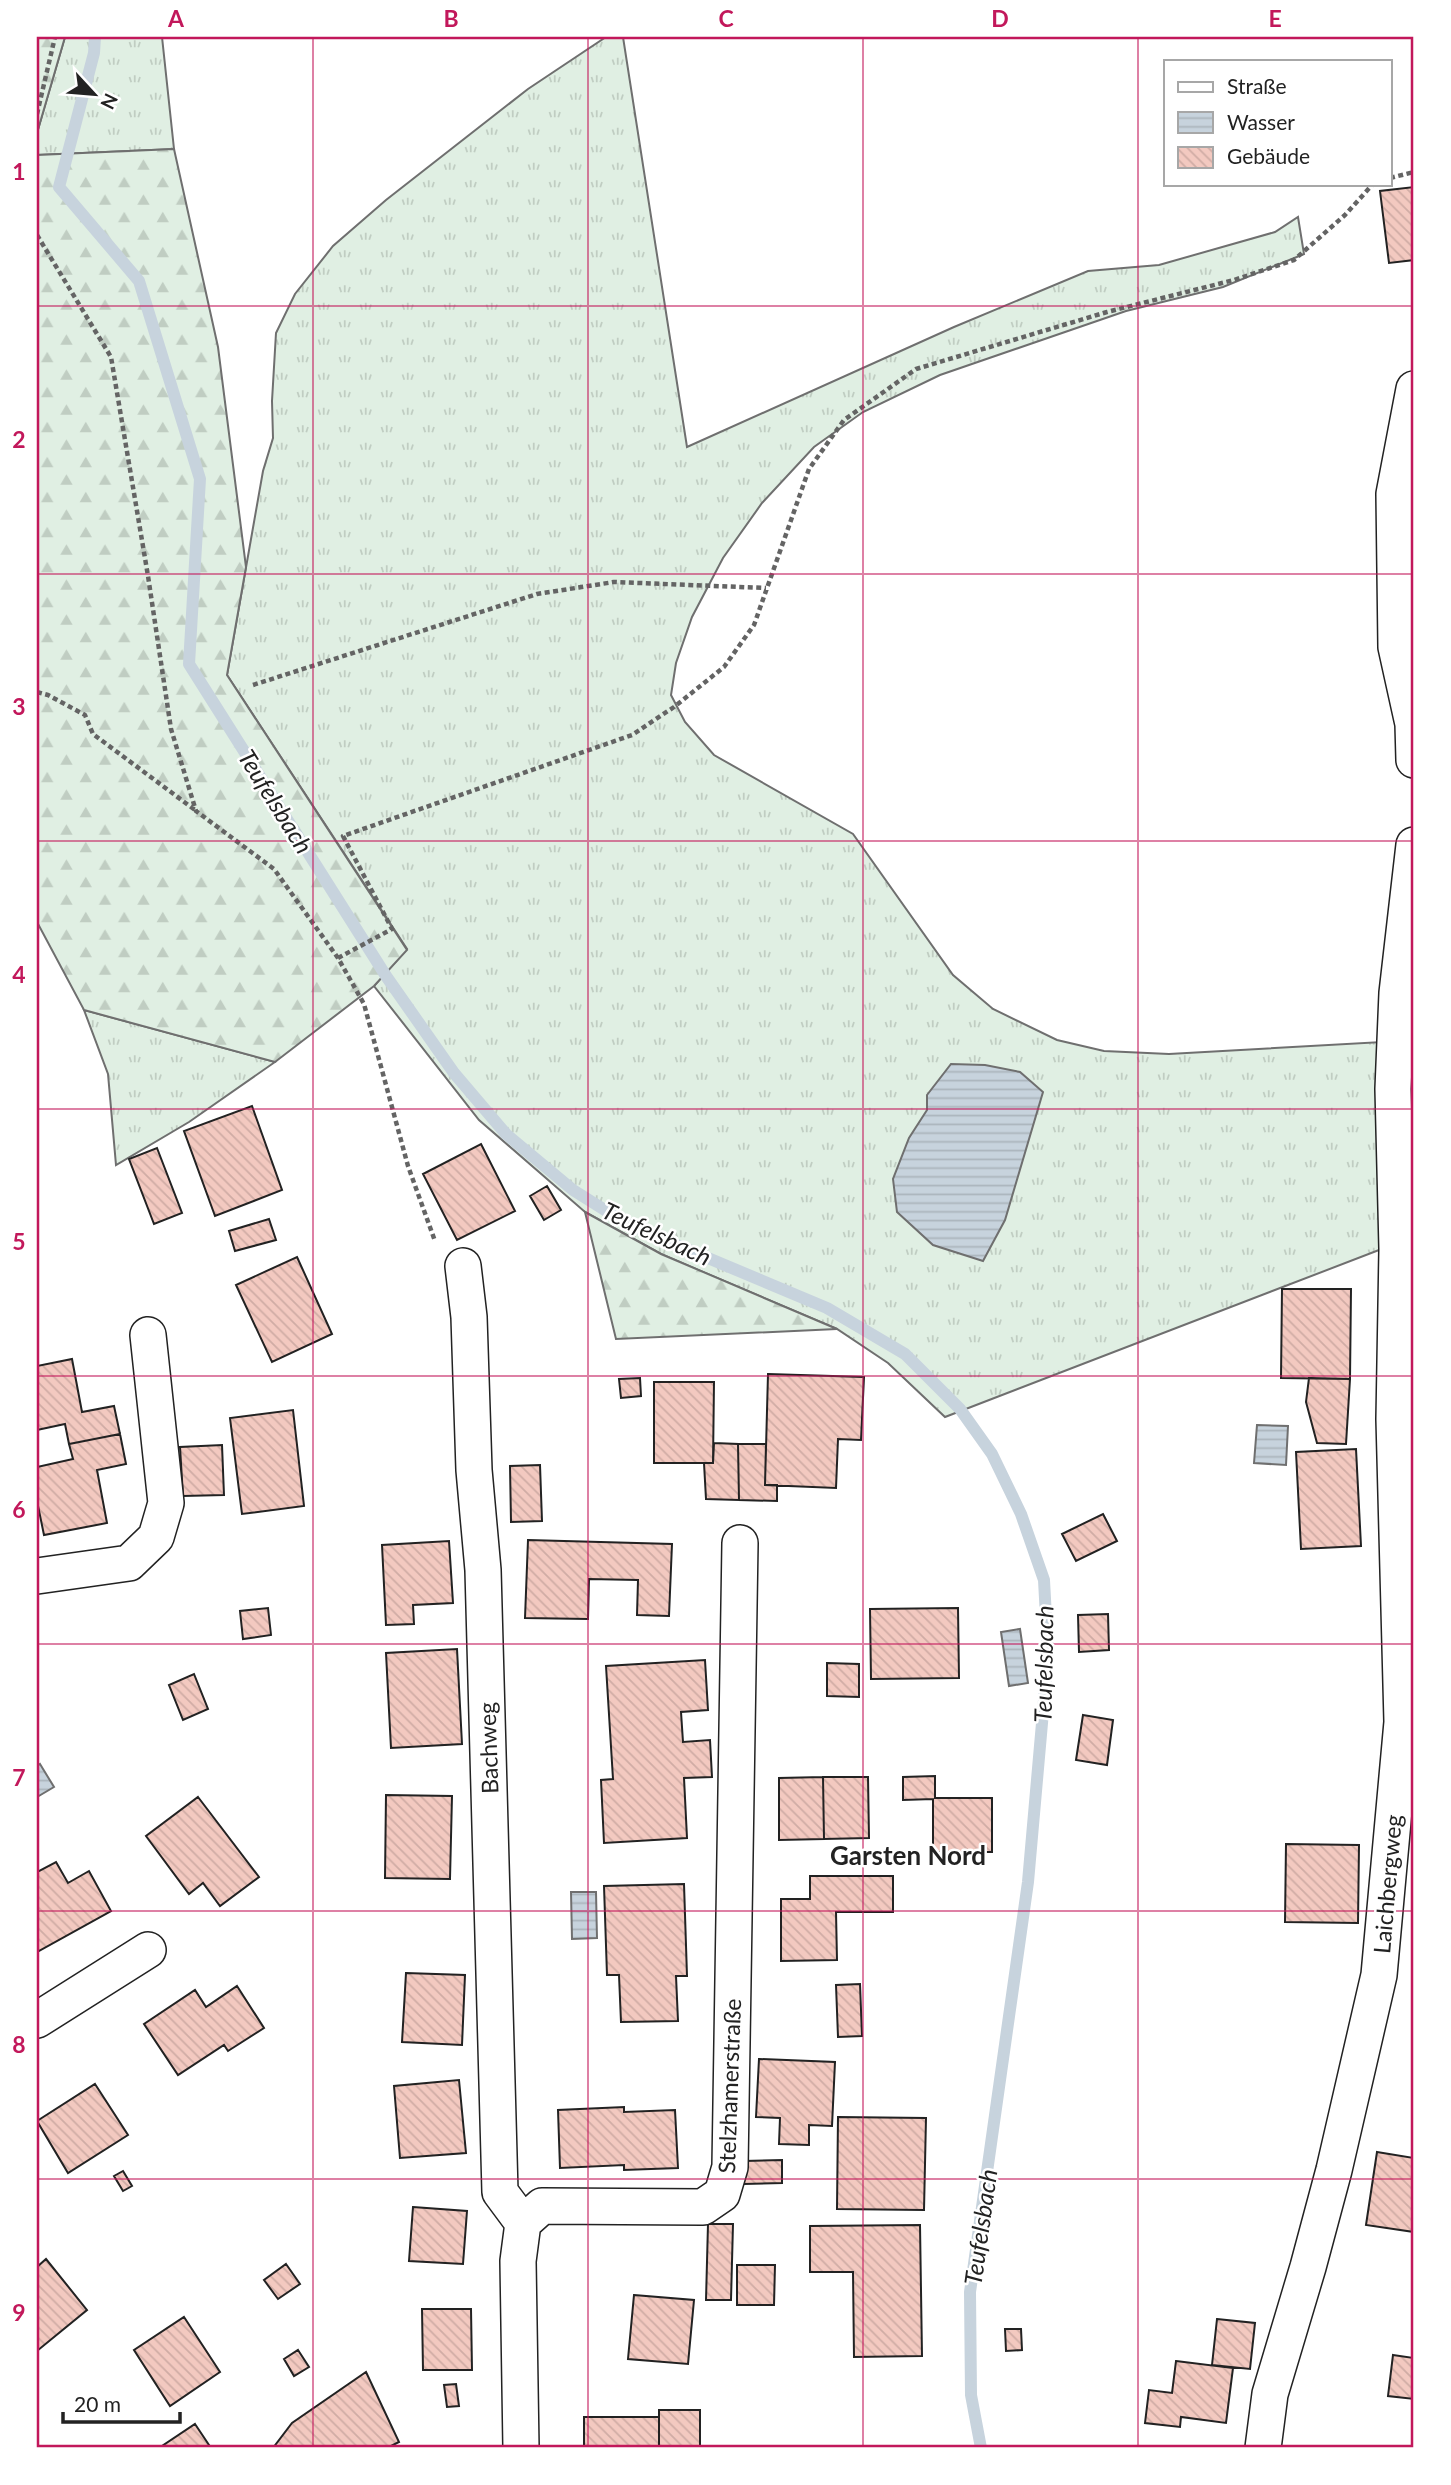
<svg xmlns="http://www.w3.org/2000/svg" width="1451" height="2485" font-family="Lato,sans-serif">
	<defs>
		<pattern id="grass-tufts" width="24" height="20" patternUnits="userSpaceOnUse" patternTransform="scale(1.75)"><rect width="24" height="20" fill="#e0efe3"/><path d="M3 7l-1-3M5 7V3M7 7l1-3M15 17l-1-3M17 17v-4M19 17l1-3" fill="none" stroke="#c0cdc2"/></pattern>
		<pattern id="forest-firs" width="22" height="20" patternUnits="userSpaceOnUse" patternTransform="scale(1.75)"><rect width="22" height="20" fill="#e0efe3"/><path d="M5 1l3.5 6h-7zM16 11l3.5 6h-7z" fill="#c0cdc2"/></pattern>
		<pattern id="water-rules" width="6" height="5" patternUnits="userSpaceOnUse" patternTransform="scale(1.75)"><rect width="6" height="5" fill="#c7d3dd"/><path d="M0 2.5h6" fill="none" stroke="#abb5bd"/></pattern>
		<pattern id="building-back-hatch" width="6" height="6" patternUnits="userSpaceOnUse" patternTransform="scale(1.75)"><rect width="6" height="6" fill="#f3c9c0"/><path d="M-1 5l2 2M0 0l6 6M5-1l2 2" fill="none" stroke="#d0aca5"/></pattern>
	</defs>
	<rect width="100%" height="100%" fill="#fff"/>
	<path fill="url(#grass-tufts)" stroke="#6f6f6f" stroke-width="2" d="M 65,37 L 162,37 L 174,149 L 37,155 L 37,133 Z
		M 606,37 L 623,37 L 687,447 L 954,327 L 1088,271 L 1159,265 L 1275,232 L 1298,217 L 1304,254 L 1223,287 L 1126,311 L 940,375 L 863,412 L 814,447 L 762,503 L 723,558 L 692,617 L 676,663 L 671,695 L 685,722 L 714,755 L 853,834 L 953,975 L 993,1009 L 1057,1040 L 1104,1051 L 1169,1054 L 1382,1042 L 1379,1250 L 945,1417 L 888,1363 L 837,1329 L 661,1254 L 585,1212 L 479,1120 L 374,986 L 407,949 L 227,675 L 263,471 L 273,438 L 272,401 L 276,333 L 295,294 L 333,246 L 386,200 L 528,89 Z
		M 84,1010 L 275,1062 L 189,1122 L 116,1165 L 108,1074 Z"/>
	<path fill="url(#forest-firs)" stroke="#6f6f6f" stroke-width="2" d="M 37,37 L 65,37 L 37,133 Z
		M 174,149 L 218,347 L 246,567 L 227,675 L 407,950 L 374,986 L 275,1062 L 84,1010 L 37,922 L 37,155 Z
		M 585,1212 L 661,1254 L 837,1329 L 616,1339 Z"/>
	<path fill="url(#water-rules)" stroke="#6f6f6f" stroke-width="2" d="M 951,1064 L 985,1065 L 1020,1072 L 1043,1092 L 1005,1220 L 983,1261 L 933,1245 L 897,1212 L 893,1179 L 909,1138 L 927,1110 L 927,1095 Z
		M 1257,1425 L 1288,1426 L 1286,1465 L 1254,1463 Z
		M 1020,1629 L 1028,1683 L 1009,1686 L 1001,1632 Z
		M 40,1764 L 54,1787 L 37,1797 L 37,1766 Z
		M 571,1892 L 596,1892 L 597,1938 L 572,1939 Z"/>
	<g fill="none" stroke-linecap="round" stroke-linejoin="round">
		<path stroke="#c7d3dd" stroke-width="12" d="M 95,37 L 94,53 L 59,187 L 139,281 L 200,479 L 189,664 L 386,976 L 454,1073 L 506,1134 L 573,1190 L 627,1224 L 827,1308 L 905,1354 L 960,1409 L 992,1454 L 1021,1514 L 1044,1580 L 1048,1655 L 1028,1882 L 970,2292 L 971,2395 L 981,2448"/>
	</g>
	<path fill="url(#building-back-hatch)" stroke="#222" stroke-width="2" d="M 1414,187 L 1414,260 L 1389,263 L 1380,191 Z
		M 252,1106 L 282,1190 L 215,1216 L 184,1131 Z
		M 481,1144 L 515,1211 L 457,1240 L 423,1174 Z
		M 157,1148 L 182,1213 L 154,1224 L 129,1159 Z
		M 547,1186 L 561,1210 L 544,1220 L 530,1196 Z
		M 269,1219 L 276,1240 L 235,1251 L 229,1231 Z
		M 297,1257 L 332,1334 L 272,1362 L 236,1285 Z
		M 1282,1289 L 1351,1289 L 1350,1379 L 1281,1378 Z
		M 72,1359 L 82,1412 L 114,1406 L 120,1434 L 69,1444 L 65,1424 L 37,1430 L 37,1366 Z
		M 768,1374 L 864,1377 L 861,1440 L 838,1439 L 836,1488 L 765,1485 Z
		M 640,1378 L 641,1396 L 621,1398 L 619,1379 Z
		M 1309,1378 L 1350,1379 L 1346,1444 L 1317,1443 L 1306,1402 Z
		M 654,1382 L 714,1382 L 713,1463 L 654,1463 Z
		M 293,1410 L 304,1506 L 242,1514 L 230,1418 Z
		M 120,1434 L 126,1464 L 97,1470 L 107,1523 L 44,1535 L 37,1501 L 37,1467 L 73,1459 L 69,1444 Z
		M 714,1443 L 738,1444 L 739,1500 L 706,1499 L 704,1463 L 713,1463 Z
		M 738,1444 L 766,1444 L 765,1485 L 777,1485 L 777,1501 L 739,1500 Z
		M 222,1445 L 224,1495 L 183,1496 L 180,1447 Z
		M 1356,1449 L 1361,1546 L 1301,1549 L 1296,1452 Z
		M 540,1465 L 542,1521 L 511,1522 L 510,1466 Z
		M 1103,1514 L 1117,1541 L 1076,1561 L 1062,1534 Z
		M 528,1540 L 672,1544 L 669,1616 L 637,1615 L 638,1580 L 589,1579 L 588,1619 L 525,1618 Z
		M 449,1541 L 453,1603 L 413,1605 L 414,1624 L 386,1625 L 382,1545 Z
		M 268,1608 L 271,1635 L 243,1639 L 240,1611 Z
		M 958,1608 L 959,1678 L 871,1679 L 870,1609 Z
		M 1108,1614 L 1109,1650 L 1079,1652 L 1078,1615 Z
		M 457,1649 L 462,1744 L 391,1748 L 386,1653 Z
		M 705,1660 L 708,1710 L 681,1712 L 683,1742 L 710,1740 L 712,1777 L 684,1778 L 687,1838 L 604,1843 L 601,1780 L 613,1779 L 606,1666 Z
		M 827,1663 L 859,1664 L 859,1697 L 827,1696 Z
		M 194,1674 L 208,1709 L 183,1720 L 169,1685 Z
		M 1083,1715 L 1113,1720 L 1107,1765 L 1076,1760 Z
		M 935,1776 L 935,1798 L 992,1798 L 992,1852 L 933,1852 L 933,1799 L 903,1800 L 903,1777 Z
		M 823,1777 L 824,1839 L 779,1840 L 779,1778 Z
		M 823,1777 L 868,1777 L 869,1838 L 824,1839 Z
		M 386,1795 L 452,1796 L 450,1879 L 385,1878 Z
		M 198,1797 L 259,1877 L 220,1906 L 203,1883 L 189,1894 L 146,1836 Z
		M 1286,1844 L 1359,1845 L 1358,1923 L 1285,1922 Z
		M 56,1862 L 68,1883 L 89,1871 L 111,1911 L 37,1952 L 37,1872 Z
		M 810,1876 L 893,1876 L 893,1912 L 836,1912 L 837,1960 L 781,1961 L 781,1899 L 810,1899 Z
		M 684,1884 L 687,1976 L 676,1976 L 678,2021 L 621,2022 L 619,1975 L 607,1975 L 604,1886 Z
		M 406,1973 L 465,1975 L 462,2045 L 402,2042 Z
		M 860,1984 L 862,2036 L 838,2037 L 836,1985 Z
		M 237,1986 L 264,2028 L 228,2051 L 224,2045 L 178,2075 L 144,2024 L 195,1990 L 206,2007 Z
		M 759,2059 L 835,2062 L 832,2126 L 809,2125 L 809,2145 L 779,2144 L 780,2118 L 756,2117 Z
		M 459,2080 L 466,2153 L 400,2158 L 394,2086 Z
		M 95,2084 L 128,2135 L 68,2173 L 37,2121 Z
		M 624,2107 L 624,2112 L 675,2110 L 678,2168 L 624,2170 L 624,2165 L 560,2168 L 558,2110 Z
		M 838,2117 L 926,2118 L 924,2210 L 837,2209 Z
		M 1377,2152 L 1414,2158 L 1414,2232 L 1366,2225 Z
		M 782,2160 L 782,2183 L 744,2184 L 744,2161 Z
		M 123,2171 L 132,2186 L 123,2191 L 114,2176 Z
		M 413,2207 L 467,2211 L 463,2264 L 409,2261 Z
		M 708,2224 L 733,2224 L 731,2300 L 706,2300 Z
		M 920,2225 L 922,2356 L 854,2357 L 853,2272 L 810,2272 L 810,2226 Z
		M 46,2259 L 87,2310 L 37,2351 L 37,2267 Z
		M 286,2264 L 300,2284 L 278,2299 L 264,2280 Z
		M 737,2265 L 775,2265 L 774,2305 L 737,2305 Z
		M 634,2295 L 694,2300 L 688,2364 L 628,2359 Z
		M 422,2309 L 471,2309 L 472,2370 L 423,2370 Z
		M 184,2317 L 220,2372 L 170,2406 L 134,2350 Z
		M 1217,2319 L 1255,2323 L 1250,2369 L 1212,2365 Z
		M 1005,2329 L 1021,2329 L 1022,2350 L 1006,2351 Z
		M 298,2350 L 309,2367 L 294,2376 L 284,2359 Z
		M 1393,2355 L 1414,2358 L 1414,2399 L 1388,2396 Z
		M 1176,2361 L 1233,2368 L 1226,2423 L 1181,2417 L 1180,2427 L 1145,2423 L 1149,2390 L 1172,2393 Z
		M 366,2372 L 399,2442 L 387,2448 L 273,2448 L 292,2423 Z
		M 456,2384 L 459,2406 L 447,2407 L 444,2385 Z
		M 659,2410 L 700,2410 L 700,2448 L 659,2448 Z
		M 584,2417 L 659,2417 L 659,2448 L 584,2448 Z
		M 195,2424 L 211,2448 L 159,2448 Z"/>
	<g fill="none" stroke-linecap="round" stroke-linejoin="round">
		<defs>
			<path id="minor" d="M 1414,389 L 1394,494 L 1396,647 L 1413,724 L 1414,760
				M 463,1266 L 469,1317 L 474,1470 L 483,1570 L 500,2192 L 523,2223
				M 37,1576 L 129,1563 L 156,1537 L 166,1503 L 148,1335
				M 37,2020 L 148,1950
				M 521,2448 L 518,2261 L 523,2223 L 542,2206 L 703,2207 L 722,2194 L 730,2167 L 740,1543
				M 1263,2448 L 1270,2394 L 1308,2267 L 1334,2170 L 1379,1975 L 1402,1722 L 1394,1419 L 1397,1249 L 1393,1089 L 1397,993 L 1414,845"/>
		</defs>
		<use href="#minor" stroke="#222" stroke-width="38"/>
		<path stroke="#646464" stroke-width="4.5" stroke-dasharray="5 3.5" stroke-linecap="butt" d="M 37,114 L 55,37
			M 1390,178 L 1414,172
			M 37,235 L 111,357 L 148,576 L 171,729 L 196,811 L 274,869 L 338,958 L 364,1004 L 408,1166 L 435,1241
			M 253,685 L 537,594 L 614,582 L 766,588
			M 37,692 L 48,695 L 85,715 L 93,734 L 195,810
			M 338,958 L 392,929 L 343,836 L 632,735 L 674,707 L 724,667 L 754,625 L 809,469 L 844,420 L 916,369 L 1107,312 L 1234,280 L 1294,260 L 1345,215 L 1373,184"/>
		<use href="#minor" stroke="#fff" stroke-width="35"/>
	</g>
	<path fill="none" stroke="#c2185b" stroke-width="2" stroke-opacity="0.55" d="M 313,37 L 313,2448M 588,37 L 588,2448M 863,37 L 863,2448M 1138,37 L 1138,2448M 37,306 L 1414,306M 37,574 L 1414,574M 37,841 L 1414,841M 37,1109 L 1414,1109M 37,1376 L 1414,1376M 37,1644 L 1414,1644M 37,1911 L 1414,1911M 37,2179 L 1414,2179"/>
	<g text-anchor="middle" dominant-baseline="central" stroke-width="5" stroke-linejoin="round" paint-order="stroke">
		<g font-size="23" fill="#222" stroke="#fff">
			<text transform="translate(488 1748) rotate(-92)">Bachweg</text>
			<text transform="translate(1387 1884) rotate(-85)">Laichbergweg</text>
			<text transform="translate(729 2086) rotate(-88)">Stelzhamerstraße</text>
		</g>
		<g font-size="24" font-style="italic" fill="#222" stroke="#fff">
			<text transform="translate(276 801) rotate(58)">Teufelsbach</text>
			<text transform="translate(657 1233) rotate(25)">Teufelsbach</text>
			<text transform="translate(1043 1664) rotate(-89)">Teufelsbach</text>
			<text transform="translate(980 2227) rotate(-82)">Teufelsbach</text>
		</g>
		<g font-size="26" font-weight="bold" fill="#222" stroke="#fff">
			<text x="908" y="1855">Garsten Nord</text>
		</g>
	</g>
	<rect width="1451" height="2485" fill="none" stroke="#ffffff" stroke-width="77"/>
	<rect x="1164" y="60" width="228" height="126" fill="#ffffff" stroke="#a7a7a7" stroke-width="2"/>
	<rect x="1178" y="82" width="35" height="10" fill="#ffffff" stroke="#a7a7a7" stroke-width="2"/>
	<text x="1227" y="94" font-size="21" fill="#222222">Straße</text>
	<rect x="1178" y="112" width="35" height="21" fill="url(#water-rules)" stroke="#a7a7a7" stroke-width="2"/>
	<text x="1227" y="130" font-size="21" fill="#222222">Wasser</text>
	<rect x="1178" y="147" width="35" height="21" fill="url(#building-back-hatch)" stroke="#a7a7a7" stroke-width="2"/>
	<text x="1227" y="164" font-size="21" fill="#222222">Gebäude</text>
	<g transform="translate(94 94) rotate(116)" stroke="#ffffff" stroke-width="5" paint-order="stroke">
	<path d="M0-5L12 26L0 18L-12 26Z" fill="#222222"/>
	<text y="-10" font-size="19" font-weight="bold" text-anchor="middle" fill="#222222">N</text>
	</g>
	<path d="M63 2412v10h117v-10" fill="none" stroke="#222222" stroke-width="3.5"/>
	<text x="74" y="2412" font-size="21" fill="#222222" stroke="#ffffff" stroke-width="5" paint-order="stroke">20 m</text>
	<rect x="38" y="38" width="1374" height="2408" fill="none" stroke="#c2185b" stroke-width="2.5"/>
	<g font-size="23" text-anchor="middle" font-weight="bold" fill="#c2185b">
		<text x="176" y="27">A</text>
		<text x="451" y="27">B</text>
		<text x="726" y="27">C</text>
		<text x="1000" y="27">D</text>
		<text x="1275" y="27">E</text>
		<text x="19" y="180">1</text>
		<text x="19" y="448">2</text>
		<text x="19" y="715">3</text>
		<text x="19" y="983">4</text>
		<text x="19" y="1250">5</text>
		<text x="19" y="1518">6</text>
		<text x="19" y="1786">7</text>
		<text x="19" y="2053">8</text>
		<text x="19" y="2321">9</text>
	</g>
</svg>
